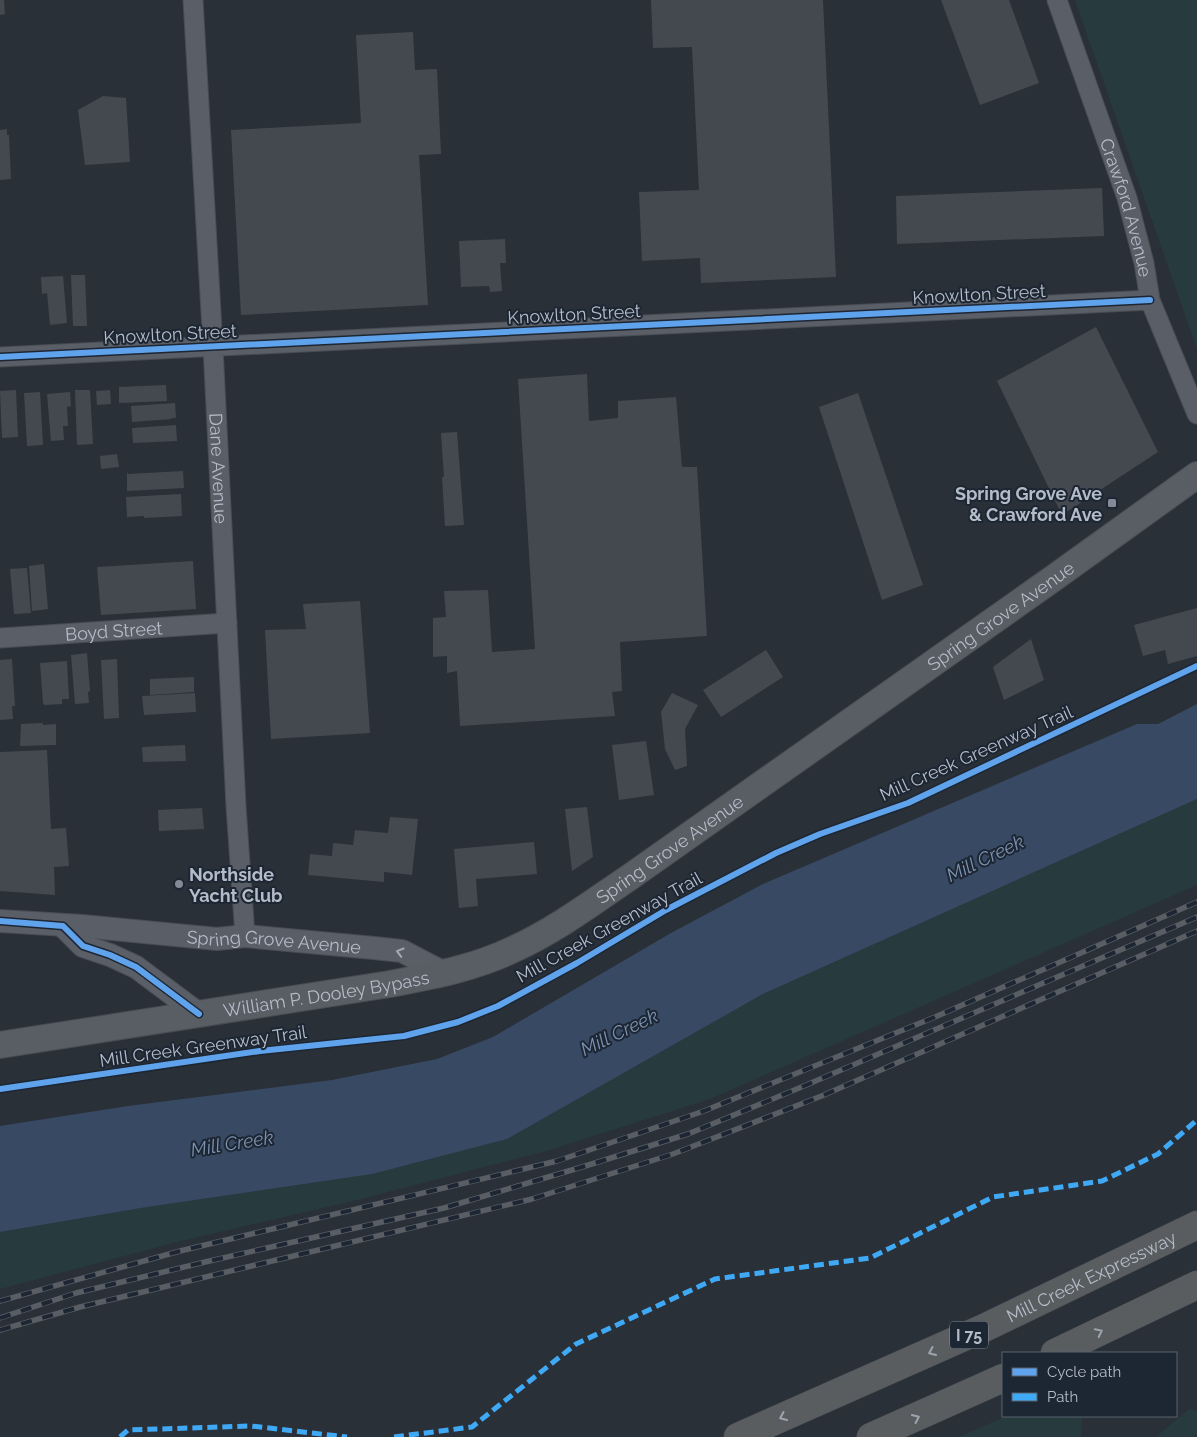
<svg xmlns="http://www.w3.org/2000/svg" width="1197" height="1437" viewBox="0 0 1197 1437" font-family="Raleway,sans-serif">
	<style>
		.green { fill: #273a3e }
		.water { fill: #384963 }
		.building { fill: #444950 }
		.lines { fill: none; stroke-linecap: round; stroke-linejoin: round }
		.minor-casing { stroke: #484c53; stroke-width: 21 }
		.tertiary-casing { stroke: #484c53; stroke-width: 24 }
		.secondary-casing { stroke: #484c53; stroke-width: 28 }
		.motorway-casing { stroke: #474c53; stroke-width: 29 }
		.minor { stroke: #5a5e66; stroke-width: 19 }
		.tertiary { stroke: #5a5e66; stroke-width: 22 }
		.secondary { stroke: #595d64; stroke-width: 26 }
		.motorway { stroke: #5a5d60; stroke-width: 28 }
		.rail-casing { stroke: #595d64; stroke-width: 5.5 }
		.rail { stroke: #1d2633; stroke-width: 4; stroke-dasharray: 11; stroke-linecap: butt }
		.quiet { stroke: #3fa9f5; stroke-width: 5; stroke-dasharray: 10 5; stroke-linecap: butt }
		.cycleway-casing { stroke: #1d2633; stroke-width: 9 }
		.cycleway { stroke: #60a3ed; stroke-width: 6 }
		.oneway { stroke: #a2a9b5 }
		.oneway2 { stroke: #9ea4af }
		.poi-dot { fill: #848b96; stroke: #1d2633; stroke-width: 2 }
		.labels { text-anchor: middle; dominant-baseline: central; stroke-width: 4; stroke-linejoin: round; paint-order: stroke }
		.shield { fill: #1d2633; stroke: #878f9c; stroke-width: 1 }
		.shield-label { font-size: 16px; font-weight: bold; fill: #b4bcc9 }
		.street-label { font-size: 18px; fill: #b4bcc9; stroke: #1d2633 }
		.poi-label { font-size: 18px; font-weight: bold; fill: #b4bcc9; stroke: #1d2633; text-anchor: end }
		.water-label { font-size: 19px; font-style: italic; fill: #7c92b1; stroke: #1d2633 }
	</style>
	<rect width="100%" height="100%" fill="#2a3038"/>
	<!-- green -->
	<path class="green" d="M1075 0H1197V349Z
		M1197 799V885L710 1099 546 1151 357 1200 177 1242 0 1289V1232L147 1207 507 1139 763 994Z
		M1189 1409 1197 1411V1437H1156Z
		M1007 1416H1082L1081 1437H959Z"/>
	<!-- water -->
	<path class="water" d="M1197 704V799L763 994 507 1139 372 1174 147 1207 0 1232V1126L128 1106 332 1080 437 1059 493 1037 671 933 763 884 1137 724H1158Z"/>
	<!-- building -->
	<path class="building" d="M0 0H4L5 14 0 15Z
		M651 0H823L836 277 701 283 700 258 642 261 639 192 699 190 692 47 653 48Z
		M941 0H1009L1039 83 980 105Z
		M413 32 415 70 437 69 441 154 419 155 428 305 241 315 231 130 361 123 356 35Z
		M103 96 126 98 130 162 85 165 78 110Z
		M7 129V135H9L11 179 0 180V130Z
		M1102 188 1104 236 897 244 896 196Z
		M505 239 506 263H500L502 291 490 292 489 286 461 287 459 241Z
		M71 275H85L87 326H73Z
		M63 276 67 323 50 325 47 293 42 294 41 277Z
		M1096 327 1158 452 1062 515 997 381Z
		M587 374 589 421 618 418V401L676 397 682 467H697L707 636 620 642 622 691 612 692 615 716 460 726 457 671 447 673V656L433 657V618L446 617 444 591 488 590 492 652 535 649 518 379Z
		M166 385 167 401 119 403V387Z
		M16 390 18 437 2 438 0 391Z
		M75 390H90L93 444 77 445Z
		M110 390 111 404 97 405 96 391Z
		M40 392 43 445 27 446 24 393Z
		M70 392 71 406 67 407 68 426H63L64 440 51 441 47 394Z
		M858 393 923 585 882 600 819 407Z
		M175 403 176 418H171L172 419 132 422 131 406Z
		M176 425 177 441 133 443 132 428Z
		M457 432 464 525 445 526 442 477H444L441 433Z
		M117 454 119 467 101 469 100 456Z
		M183 471 184 488 127 491V472L128 474Z
		M181 494 182 516 144 518V516L127 517 126 497Z
		M193 561 196 609 101 615 97 567Z
		M44 564 48 609 32 611 29 566Z
		M27 568 31 613 14 614 10 569Z
		M360 601 370 733 271 739 265 630 306 629 303 604Z
		M1197 608V656L1168 664 1165 650 1143 656 1134 625Z
		M1031 639 1044 680 1004 700 993 667Z
		M766 650 783 677 721 717 703 690Z
		M87 653 90 691 88 692 89 703 75 704 71 655Z
		M12 659 15 706H12L13 719 0 720V660Z
		M117 659 119 718 104 719 101 660Z
		M67 661 69 699H62V704L44 705 43 703 40 663Z
		M194 677V692L150 695V679Z
		M195 693 196 712 144 715 142 696Z
		M672 693 698 705 685 729 687 766 675 770 665 749 661 712Z
		M43 723V725L56 724V745L20 746 21 724Z
		M646 741 654 795 619 800 612 745Z
		M185 745 186 761 143 762 142 747Z
		M47 750 51 829 66 828 69 866 54 867 55 895 0 891V752Z
		M587 807 593 857 572 871 565 809Z
		M202 808 204 829 159 831 158 810Z
		M390 817 418 819 412 875 384 872V882L308 875 310 854 332 856 333 843 353 845 355 830 388 833Z
		M534 842 537 874 476 879 478 906 459 908 454 849Z"/>
	<g class="lines">
		<!-- minor casing -->
		<g class="minor-casing">
			<g id="minor">
				<path id="s1" d="M193 0 213 347 236 806 245 936"/>
				<path id="s2" d="M1057 0 1127 198 1144 263 1150 300 1197 414"/>
				<path d="M0 357 1150 300"/>
				<path id="s3" d="M0 638 227 623"/>
			</g>
		</g>
		<!-- tertiary casing -->
		<g class="tertiary-casing">
			<g id="tertiary">
				<path id="s4" d="M0 921 82 926 217 939 245 936 374 948 402 951 444 973"/>
				<path d="M63 926 83 946 110 955 136 967 199 1014"/>
			</g>
		</g>
		<!-- secondary casing -->
		<g class="secondary-casing">
			<g id="secondary">
				<path id="s5" d="M0 1045 390 984C432 976 475 968 514 949 556 930 593 902 630 877L1051 580 1197 475"/>
			</g>
		</g>
		<!-- motorway casing -->
		<g class="motorway-casing">
			<g id="motorway">
				<path d="M1055 1353 1197 1285"/>
				<path id="s6" d="M738 1437 984 1328 1197 1225"/>
				<path d="M871 1437 1003 1378"/>
			</g>
		</g>
		<!-- minor -->
		<use href="#minor" class="minor"/>
		<!-- tertiary -->
		<use href="#tertiary" class="tertiary"/>
		<!-- secondary -->
		<use href="#secondary" class="secondary"/>
		<!-- motorway -->
		<use href="#motorway" class="motorway"/>
		<!-- rail casing -->
		<g class="rail-casing">
			<path id="rail" d="M0 1301 180 1251 557 1161 704 1111 935 1017 1197 902
				M0 1318 76 1293 205 1262 444 1208 582 1167 688 1134 804 1086 1197 917
				M0 1330 80 1307 532 1199 673 1154 824 1095 1197 931"/>
		</g>
		<!-- rail -->
		<use href="#rail" class="rail"/>
		<!-- quiet -->
		<path class="quiet" d="M120 1437 128 1430 251 1426 347 1437
			M394 1437 472 1427 576 1344 715 1279 870 1258 993 1197 1102 1181 1158 1154 1197 1120"/>
		<!-- cycleway casing -->
		<g class="cycleway-casing">
			<path id="cycleway" d="M0 357 1150 300
				M0 921 63 926 83 946 110 955 136 967 199 1014
				M0 1089 260 1051 404 1036 458 1022 498 1006 577 963 666 910 776 853 820 834 908 803 1197 666"/>
		</g>
		<!-- cycleway -->
		<use href="#cycleway" class="cycleway"/>
	</g>
	<!-- one-way arrows -->
	<defs><path id="oneway-chevron" d="M-2-3.5L2.5 0L-2 3.5" fill="none" stroke-width="1.6" stroke-linecap="round" stroke-linejoin="round" transform="scale(1.25)"/></defs>
	<use class="oneway" href="#oneway-chevron" transform="translate(400 952) rotate(-164)"/>
	<g class="oneway2">
		<use href="#oneway-chevron" transform="translate(1099 1332) rotate(-26)"/>
		<use href="#oneway-chevron" transform="translate(932 1352) rotate(156)"/>
		<use href="#oneway-chevron" transform="translate(783 1417) rotate(156)"/>
		<use href="#oneway-chevron" transform="translate(916 1418) rotate(-25)"/>
	</g>
	<!-- markers -->
	<g class="poi-dot">
		<rect x="1107" y="498" width="10" height="10" rx="2.5"/>
		<circle cx="179" cy="884" r="5"/>
	</g>
	<g class="labels">
		<!-- shield labels -->
		<rect class="shield" x="950" y="1321.5" width="38" height="27" rx="4"/>
		<g class="shield-label">
			<text x="969" y="1335">I 75</text>
		</g>
		<!-- street labels -->
		<g class="street-label">
			<text stroke="none"><textPath href="#s2" startOffset="219">Crawford Avenue</textPath></text>
			<text transform="translate(979 294) rotate(-3)">Knowlton Street</text>
			<text transform="translate(574 314) rotate(-3)">Knowlton Street</text>
			<text transform="translate(170 334) rotate(-3)">Knowlton Street</text>
			<text stroke="none"><textPath href="#s1" startOffset="469">Dane Avenue</textPath></text>
			<text stroke="none"><textPath href="#s5" startOffset="1114">Spring Grove Avenue</textPath></text>
			<text stroke="none"><textPath href="#s3" startOffset="114">Boyd Street</textPath></text>
			<text transform="translate(976 753) rotate(-24)">Mill Creek Greenway Trail</text>
			<text stroke="none"><textPath href="#s5" startOffset="709">Spring Grove Avenue</textPath></text>
			<text transform="translate(609 927) rotate(-29)">Mill Creek Greenway Trail</text>
			<text stroke="none"><textPath href="#s4" startOffset="275">Spring Grove Avenue</textPath></text>
			<text stroke="none"><textPath href="#s5" startOffset="330">William P. Dooley Bypass</textPath></text>
			<text transform="translate(203 1046) rotate(-8)">Mill Creek Greenway Trail</text>
			<text stroke="none"><textPath href="#s6" startOffset="388">Mill Creek Expressway</textPath></text>
		</g>
		<!-- poi labels -->
		<g class="poi-label">
			<text x="1102" y="493">Spring Grove Ave<tspan x="1102" dy="21">&amp; Crawford Ave</tspan></text>
			<text x="189" y="874" text-anchor="start">Northside<tspan x="189" dy="21">Yacht Club</tspan></text>
		</g>
		<!-- water labels -->
		<g class="water-label">
			<text transform="translate(985 858) rotate(-26)">Mill Creek</text>
			<text transform="translate(619 1032) rotate(-26)">Mill Creek</text>
			<text transform="translate(232 1143) rotate(-9)">Mill Creek</text>
		</g>
	</g>
	<!-- legend -->
	<rect x="1002" y="1352" width="175" height="65" fill="#1d2633" stroke="#59626f"/>
	<rect x="1012" y="1368" width="25" height="8" fill="#60a3ed" stroke="#59626f"/>
	<text x="1047" y="1377" font-size="15" fill="#b4bcc9">Cycle path</text>
	<rect x="1012" y="1393" width="25" height="8" fill="#3fa9f5" stroke="#59626f"/>
	<text x="1047" y="1402" font-size="15" fill="#b4bcc9">Path</text>
</svg>
